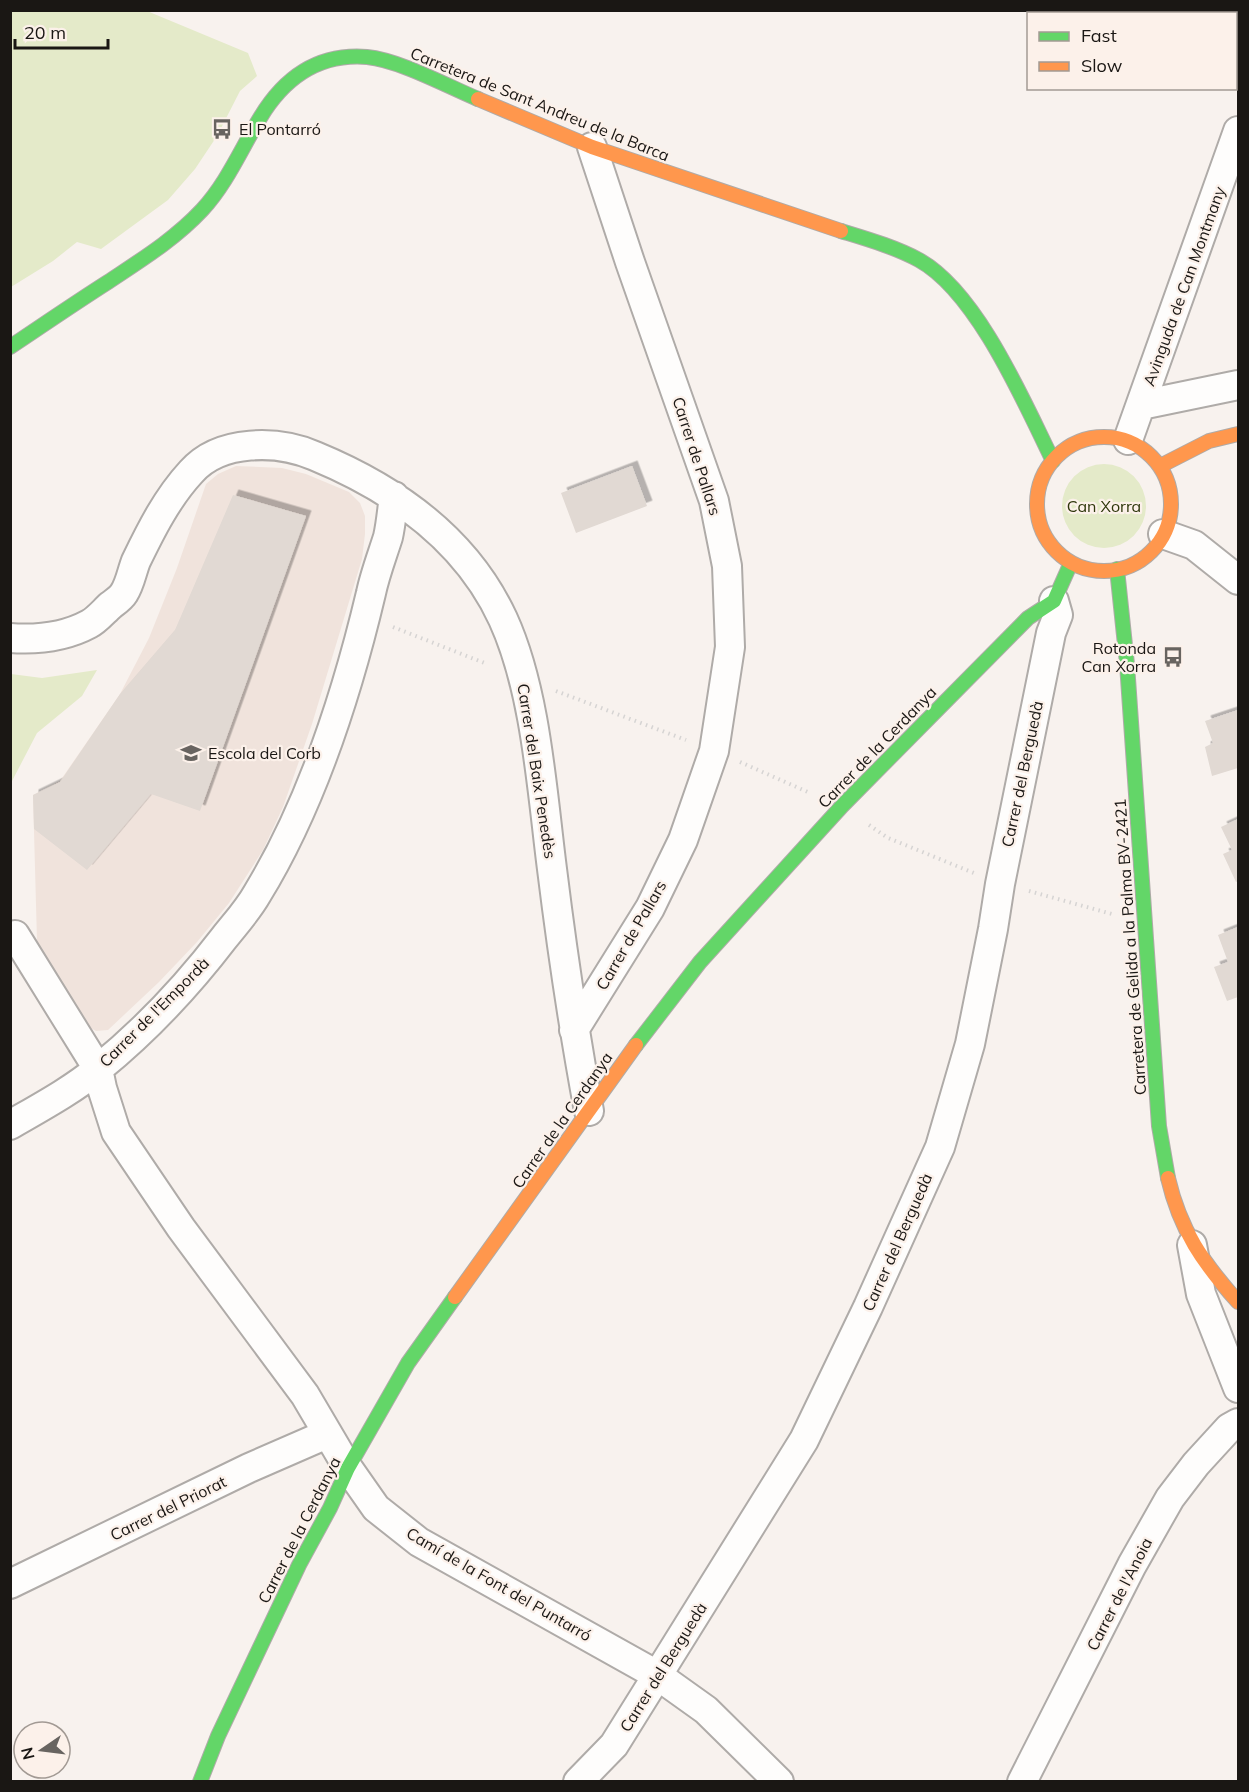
<svg xmlns="http://www.w3.org/2000/svg" width="1249" height="1792" viewBox="0 0 1249 1792" font-family="Mulish,sans-serif">
	<style>
		.built { fill: #f0e3dc }
		.green { fill: #e4eac9 }
		.building { fill: #e1d9d3; filter: url(#shadow) }
		.lines { fill: none; stroke-linecap: round; stroke-linejoin: round }
		.street-casing { stroke: #afaba8; stroke-width: 32 }
		.fast-casing { stroke: #afaba8; stroke-width: 16 }
		.slow-casing { stroke: #afaba8; stroke-width: 16 }
		.path { stroke: #d6d4d3; stroke-width: 4; stroke-dasharray: 1.5 4.5; stroke-linecap: butt }
		.street { stroke: #fefdfc; stroke-width: 28 }
		.fast { stroke: #63d668; stroke-width: 14 }
		.slow { stroke: #ff974d; stroke-width: 14 }
		.labels { text-anchor: middle; dominant-baseline: central; stroke-width: 4.5; stroke-linejoin: round; paint-order: stroke }
		.street-label { font-size: 16px; fill: #1a1714; stroke: #fcf1ea }
		.poi-label { font-size: 16px; fill: #1a1714; stroke: #fcf1ea; text-anchor: start }
		.park-label { font-size: 16px; fill: #2e370b; stroke: #fcf1ea }
	</style>
	<defs>
		<filter id="shadow"><feDropShadow dx="5.5" dy="-5.5" stdDeviation="0" flood-color="#0004"/></filter>
	</defs>
	<rect width="100%" height="100%" fill="#f8f2ee"/>
	<!-- built -->
	<path class="built" d="M236 466 282 468 306 474 349 492 360 503 365 516V534L362 559 312 724 283 807 263 850 229 903 197 942 159 982 108 1030 96 1031 89 1027 37 941 33 795 60 781 120 694 149 638 177 568 206 484 218 474Z"/>
	<!-- green -->
	<path class="green" d="M11 10 147 11 248 53 257 76 240 91 217 136 195 169 168 200 101 249 77 242 53 261 11 287Z
		M1062 506a42 42 0 1 1 84 0a42 42 0 1 1-84 0Z
		M97 670 82 696 37 733 11 783V674L42 678Z"/>
	<!-- building -->
	<path class="building" d="M632 466 647 506 576 533 561 493Z
		M233 495 306 516 200 811 151 794 87 870 34 829 33 795 60 782 120 694 175 630Z
		M1238 710V768L1212 776 1205 747 1213 743 1205 721Z
		M1238 819V881L1236 882 1223 854 1232 850 1221 827Z
		M1238 927V997L1227 1001 1214 967 1228 962 1218 935Z"/>
	<g class="lines">
		<!-- street casing -->
		<g class="street-casing">
			<path id="street" d="M1141 405 1238 385
				M1128 440 1238 131
				M1163 534 1194 545 1238 580
				M10 638C38 640 65 637 89 624 97 620 104 611 111 605 115 602 121 598 124 593 130 584 132 571 136 561 151 530 167 498 191 472 220 439 278 440 315 456 395 489 466 539 503 619 536 691 542 791 552 869 562 950 574 1031 589 1111
				M15 935 98 1069 102 1088 116 1132 181 1228 305 1395 348 1468 376 1508 419 1542 657 1675 706 1710 779 1782
				M574 1030 650 908 683 840 714 751 730 647 727 566 714 501 630 262 592 147
				M10 1125C41 1107 71 1091 98 1069 145 1031 188 985 224 938 235 924 248 910 257 894 311 806 347 694 371 593 375 574 382 556 388 537 391 524 392 510 394 496
				M1192 1245 1201 1294 1238 1388
				M10 1584 249 1468 327 1434
				M578 1782 614 1745 804 1440 868 1307 940 1147 970 1044 993 929 1000 884 1051 633 1058 615 1054 601
				M1022 1782 1132 1565 1170 1498 1196 1464 1229 1428 1238 1423"/>
		</g>
		<!-- fast casing -->
		<g class="fast-casing">
			<path id="fast" d="M841 231C867 239 895 247 919 260 977 292 1024 402 1053 461
				M10 347C43 325 75 303 108 282 141 260 175 239 202 210 227 183 241 149 260 118 284 78 318 53 367 57 399 60 447 86 478 99
				M1117 569 1127 664 1159 1126 1168 1178
				M636 1045 700 962 842 806 1028 618 1054 601 1070 565
				M200 1782 218 1736 299 1565 330 1508 348 1468 408 1363 455 1297"/>
		</g>
		<!-- slow casing -->
		<g class="slow-casing">
			<path id="slow" d="M478 99 592 147 841 231
				M1037 504a67 67 0 1 1 134 0a67 67 0 1 1-134 0Z
				M1162 465 1209 441 1238 434
				M1168 1178C1180 1230 1203 1263 1238 1302
				M455 1297 636 1045"/>
		</g>
		<!-- path -->
		<path class="path" d="M393 627 487 664
			M556 691 686 740
			M740 762 810 793
			M869 825 888 838 974 873
			M1029 891 1112 914"/>
		<!-- street -->
		<use href="#street" class="street"/>
		<!-- fast -->
		<use href="#fast" class="fast"/>
		<!-- slow -->
		<use href="#slow" class="slow"/>
	</g>
	<!-- icons -->
	<defs>
		<g id="bus-bare" transform="scale(1.62)"><path d="M-5-6H5V4H4V6H2V4H-2V6H-4V4H-5ZM-3.5-4V0h7V-4ZM-3.5 1.2v1.5H-2V1.2ZM2 1.2v1.5H3.5V1.2Z" fill="#686460" stroke="#fcf1ea" stroke-width="2.5" paint-order="stroke"/></g>
		<g id="school-bare" transform="scale(1.62)"><path d="M0-5L7-2L0 1L-7-2ZM-4 1L0 2.5L4 1V4Q0 6-4 4Z" fill="#686460" stroke="#fcf1ea" stroke-width="2.5" paint-order="stroke"/></g>
	</defs>
	<g fill-rule="evenodd">
		<use href="#bus-bare" x="222" y="129"/>
		<use href="#bus-bare" x="1173" y="657"/>
		<use href="#school-bare" x="191" y="753"/>
	</g>
	<g class="labels">
		<!-- street labels -->
		<g class="street-label">
			<text transform="translate(540 104) rotate(22)">Carretera de Sant Andreu de la Barca</text>
			<text transform="translate(1184 286) rotate(-70)">Avinguda de Can Montmany</text>
			<text transform="translate(697 456) rotate(72)">Carrer de Pallars</text>
			<text transform="translate(877 747) rotate(-46)">Carrer de la Cerdanya</text>
			<text transform="translate(537 771) rotate(81)">Carrer del Baix Penedès</text>
			<text transform="translate(1022 774) rotate(-78)">Carrer del Berguedà</text>
			<text transform="translate(631 935) rotate(-60)">Carrer de Pallars</text>
			<text transform="translate(1130 947) rotate(-94)">Carretera de Gelida a la Palma BV-2421</text>
			<text transform="translate(154 1012) rotate(-45)">Carrer de l'Empordà</text>
			<text transform="translate(562 1120) rotate(-55)">Carrer de la Cerdanya</text>
			<text transform="translate(897 1242) rotate(-66)">Carrer del Berguedà</text>
			<text transform="translate(168 1508) rotate(-26)">Carrer del Priorat</text>
			<text transform="translate(299 1530) rotate(-63)">Carrer de la Cerdanya</text>
			<text transform="translate(499 1584) rotate(30)">Camí de la Font del Puntarró</text>
			<text transform="translate(1119 1594) rotate(-63)">Carrer de l'Anoia</text>
			<text transform="translate(663 1667) rotate(-58)">Carrer del Berguedà</text>
		</g>
		<!-- poi labels -->
		<g class="poi-label">
			<text x="239" y="129">El Pontarró</text>
			<text x="1156" y="648" text-anchor="end">Rotonda<tspan x="1156" dy="18">Can Xorra</tspan></text>
			<text x="208" y="753">Escola del Corb</text>
		</g>
		<!-- park labels -->
		<g class="park-label">
			<text x="1104" y="506">Can Xorra</text>
		</g>
	</g>
	<!-- border -->
	<rect width="1249" height="1792" fill="none" stroke="#1a1714" stroke-width="24"/>
	<!-- legend -->
	<rect x="1027" y="12" width="210" height="78" fill="#fcf1ea" stroke="#a29a94" stroke-width="1.5"/>
	<rect x="1039" y="32" width="30" height="9" fill="#63d668" stroke="#a29a94" stroke-width="1.5"/>
	<text x="1081" y="42" font-size="18" fill="#1a1714">Fast</text>
	<rect x="1039" y="62" width="30" height="9" fill="#ff974d" stroke="#a29a94" stroke-width="1.5"/>
	<text x="1081" y="72" font-size="18" fill="#1a1714">Slow</text>
	<!-- north arrow -->
	<g transform="translate(42 1750) rotate(256)"><circle r="28" fill="#fcf1ea" stroke="#a29a94" stroke-width="1.5"/>
	<path d="M0-4.5L10 22L0 15L-10 22Z" fill="#686460"/>
	<text y="-9" font-size="16" font-weight="bold" text-anchor="middle" fill="#1a1714">N</text>
	</g>
	<!-- scale -->
	<path d="M15 39v9h93v-9" fill="none" stroke="#1a1714" stroke-width="3"/>
	<text x="24" y="39" font-size="18" fill="#1a1714" stroke="#fcf1ea" stroke-width="4.5" paint-order="stroke">20 m</text>
</svg>
